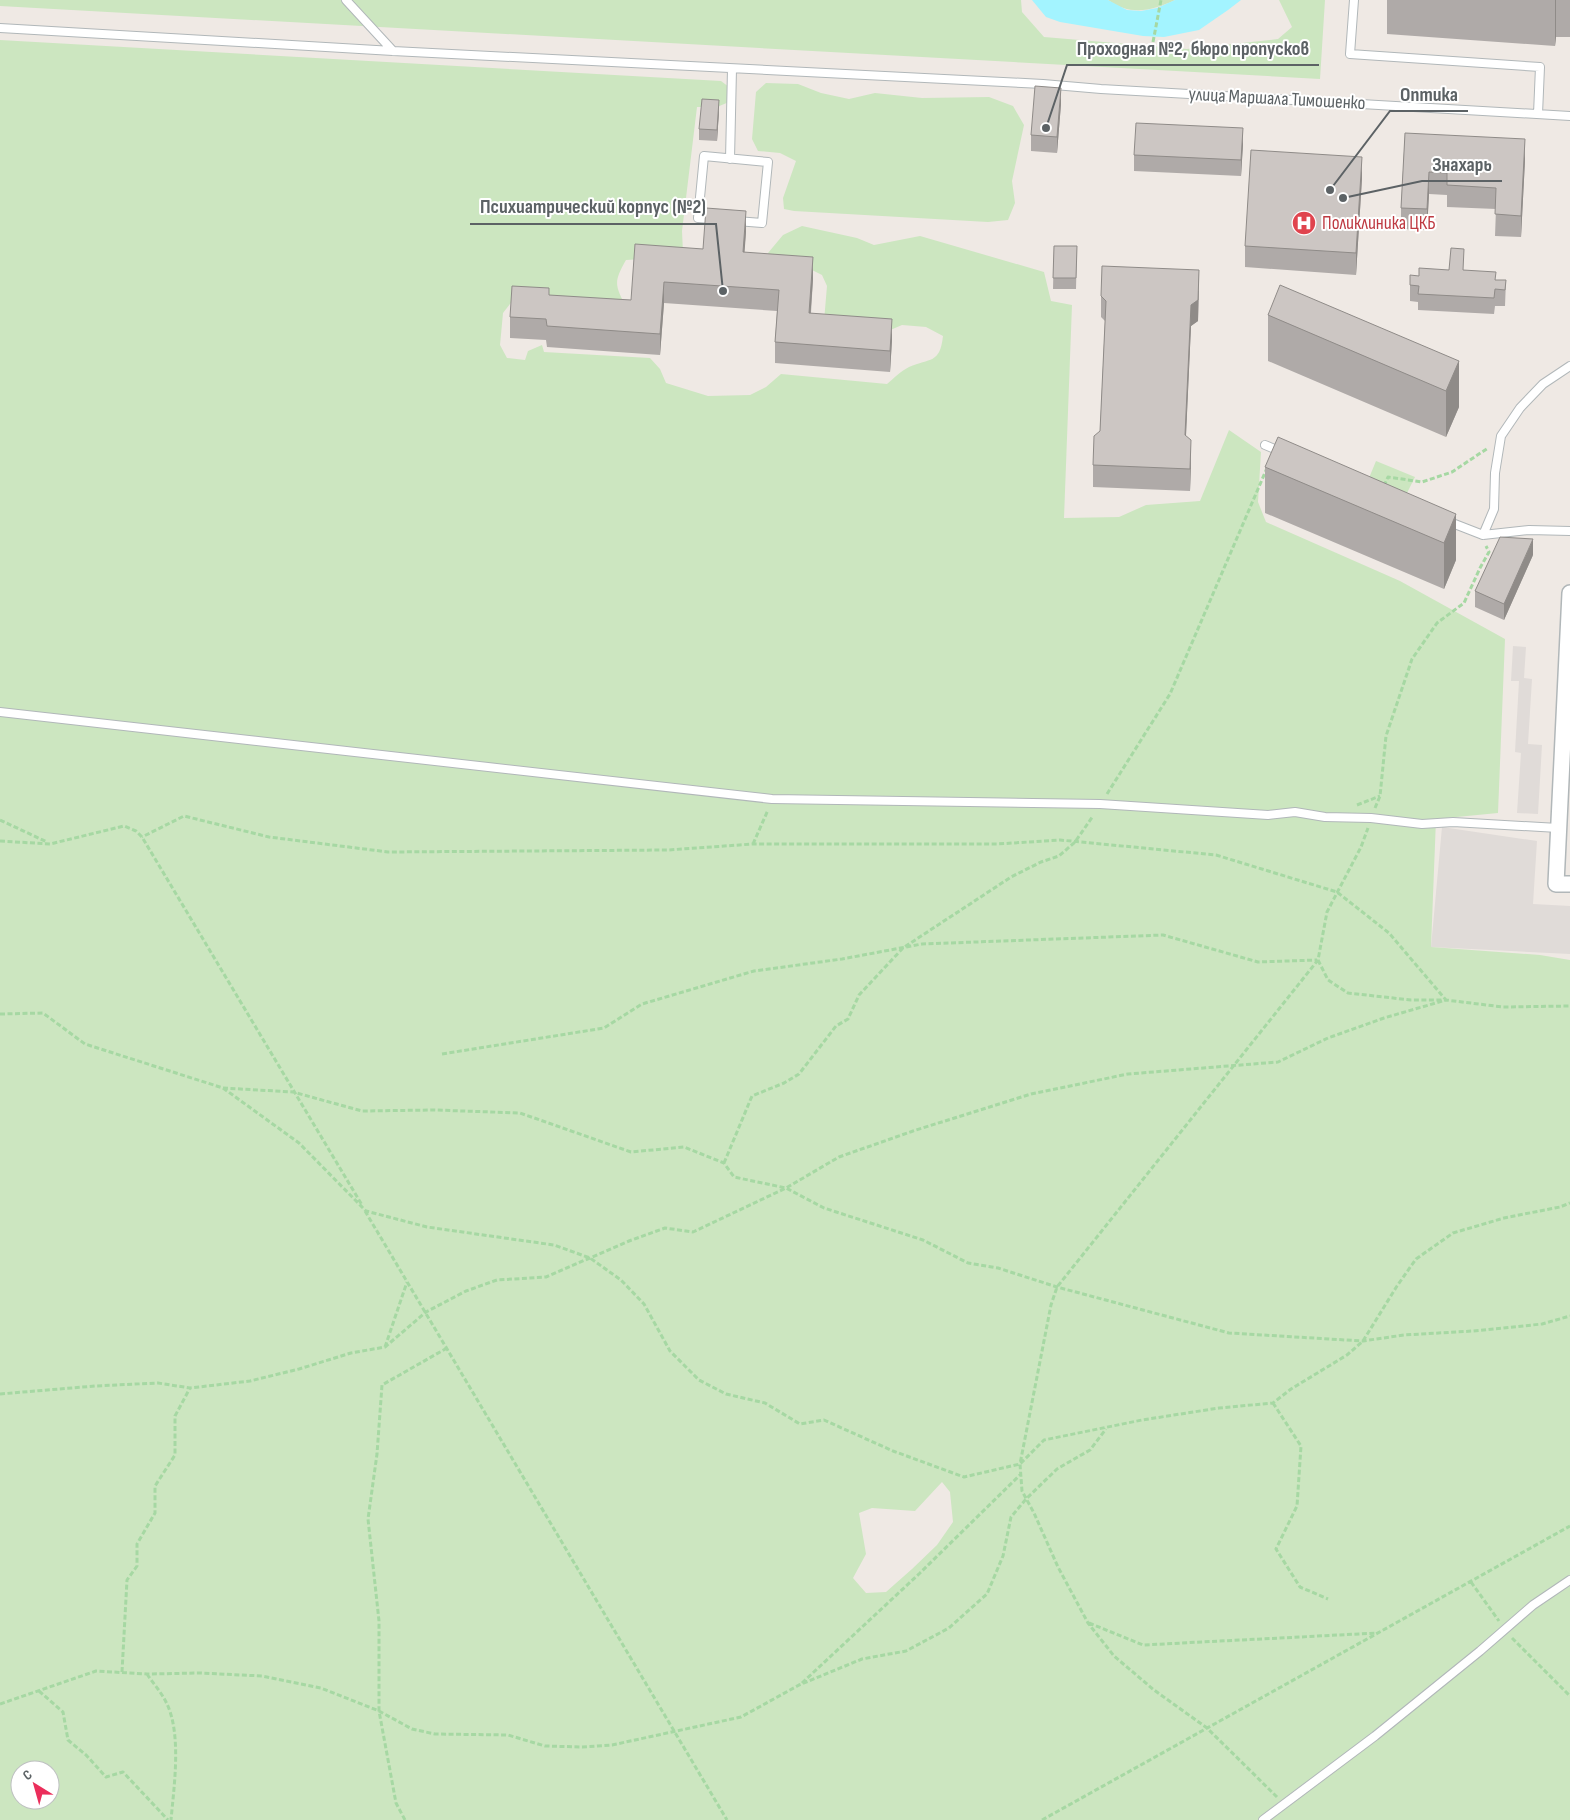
<svg xmlns="http://www.w3.org/2000/svg" width="1570" height="1820" viewBox="0 0 1570 1820" font-family="'Sofia Sans Condensed',sans-serif">
	<style>
		.industrial { fill: #e0dbd8 }
		.green { fill: #cce6c0; fill-rule: evenodd }
		.water { fill: #a3f4ff }
		.lines { fill: none; stroke-linecap: round; stroke-linejoin: round }
		.lane-casing { stroke: #b1b7b9; stroke-width: 10 }
		.street-casing { stroke: #b1b7b9; stroke-width: 18 }
		.path { stroke: #a6d8a3; stroke-width: 3; stroke-dasharray: 5 2.5; stroke-linecap: butt }
		.lane { stroke: #fff; stroke-width: 8 }
		.street { stroke: #fff; stroke-width: 15 }
		.wall { fill: #afaaa8 }
		.shaded-wall { fill: #8f8b88 }
		.building { fill: #ccc6c3; stroke: #8f8b88 }
		.labels { text-anchor: middle; dominant-baseline: central; stroke-width: 4; stroke-linejoin: round; paint-order: stroke }
		.street-label { font-size: 19px; fill: #5c6265; stroke: #fff }
		.health-label { font-size: 19px; fill: #be3a42; stroke: #fff; text-anchor: start }
		.leader { fill: none; stroke: #5c6265; stroke-width: 2 }
		.callout-dot { fill: #5c6265; stroke: #fff; stroke-width: 2 }
		.callout-label { font-size: 20px; text-anchor: middle; font-weight: bold; fill: #5c6265; stroke: #fff; stroke-width: 4; stroke-linejoin: round; paint-order: stroke }
	</style>
	<rect width="100%" height="100%" fill="#efe9e4"/>
	<!-- industrial -->
	<path class="industrial" d="M1513 646 1526 647 1524 678 1532 679 1528 744 1542 745 1538 814 1517 813 1521 753 1515 752 1519 681H1511Z
		M1442 827 1537 841 1533 904 1570 906V954L1431 947Z"/>
	<!-- green -->
	<path class="green" d="M0 0H1021L1022 12 1044 37 1187 49 1278 39 1292 27 1279 0H1325L1320 79 0 6Z
		M1108 0H1175C1152 11 1130 16 1108 0Z
		M0 40 721 81 729 87V102L717 107H697L682 231 683 253 643 259 626 260C613 283 615 285 627 309L513 300 503 313 500 345 507 358 525 360 528 351 542 345 544 352 650 358 660 369 666 383 708 396 750 395 766 387 781 374 887 384C894 378 901 371 909 367 930 358 940 364 943 336L926 327 902 325 888 331 824 321 827 286 822 275 812 270 775 265 768 253 783 235 802 226 857 238 874 245 920 236 1044 272 1051 301 1072 305 1064 518 1119 517 1146 505 1200 501 1229 430 1261 452 1258 502 1266 522 1400 581 1505 639 1498 813 1436 819 1431 947 1540 955 1570 960V1820H0ZM942 1482 950 1492 953 1522 937 1545 912 1569 886 1592 866 1593 853 1578 866 1554 859 1513 872 1508 915 1511ZM20 1770H50V1800H20Z
		M766 83 798 84 821 93 849 99 875 93 922 98 989 97 1013 106 1024 125 1012 181 1015 203 1008 220 988 222 794 211 784 209 783 198 796 161 780 153 758 151 752 139 756 92Z
		M1376 461 1415 477 1407 493 1369 478Z"/>
	<!-- water -->
	<path class="water" d="M1032 0H1108L1127 10 1141 11 1157 8 1175 0H1241L1228 10 1199 30 1164 37 1143 36 1060 22 1046 17Z"/>
	<g class="lines">
		<!-- lane casing -->
		<g class="lane-casing">
			<path id="lane" d="M346 0 393 51
				M1354 0 1350 54 1540 67 1538 114
				M0 28 393 51 1043 84 1101 89 1570 116
				M704 156 768 162 762 223 698 218Z
				M730 159 732 69
				M1265 445 1282 452
				M1447 521 1483 535 1494 509 1495 473 1501 436 1520 408 1543 384 1570 366
				M1483 535 1529 530 1570 531
				M0 712 772 799 1100 804 1268 815 1295 812 1325 817 1371 818 1422 824 1453 822 1558 828
				M1263 1820 1375 1736 1480 1651 1533 1605 1570 1580"/>
		</g>
		<!-- street casing -->
		<g class="street-casing">
			<path id="street" d="M1570 593 1556 884H1570"/>
		</g>
		<!-- path -->
		<path class="path" d="M1153 42 1161 0
			M1384 486 1388 477 1422 482 1452 472 1488 448
			M1107 794 1170 694 1267 468
			M1357 805 1380 796
			M1375 808 1380 796 1386 736 1412 659 1437 623 1464 603 1480 568 1489 552 1486 546
			M0 820 47 842
			M0 841 50 844 124 826 136 831 142 837 362 1205
			M753 844 768 810
			M1318 960 1328 980 1348 993 1411 1000H1446L1503 1007 1570 1006
			M0 1014 43 1013 85 1044 223 1088 293 1092 362 1111 435 1110 520 1113 631 1152 684 1147 724 1163 734 1177 786 1188 824 1208 923 1240 968 1263 998 1268 1057 1287 1229 1333 1363 1341 1404 1335 1473 1331 1542 1324 1570 1316
			M442 1054 604 1028 642 1004 754 971 842 959 922 944 1163 935 1258 962 1317 960
			M223 1088 299 1143 366 1211 427 1227 554 1245 590 1258 621 1280 644 1304 670 1351 699 1380 726 1394 765 1403 800 1424 824 1420 893 1451 964 1477 1020 1464 1044 1440 1142 1420 1219 1408 1273 1403 1291 1389 1347 1355 1363 1341 1397 1286 1416 1259 1453 1233 1504 1218 1560 1207 1570 1203
			M724 1163 752 1096 784 1083 799 1074 836 1026 848 1019 859 995 903 948 1011 877 1041 862 1059 856 1075 842 1093 816
			M365 1211 727 1820
			M385 1347 407 1282
			M0 1394 95 1386 158 1383 190 1388 250 1381 299 1369 351 1353 385 1347 426 1312 466 1291 497 1280 546 1277 629 1241 665 1228 693 1232 786 1188 839 1157 913 1131 1031 1094 1128 1074 1278 1062 1328 1038 1384 1018 1446 1000 1389 933 1337 892 1216 855 1060 840 997 844H753L668 850 388 852 269 837 184 816 142 837
			M1273 1403 1301 1446 1297 1506 1276 1549 1300 1587 1328 1599
			M1471 1582 1499 1621
			M1089 1623 1143 1645 1378 1633
			M1512 1638 1570 1696
			M122 1672 127 1580 137 1566V1544L155 1513V1486L175 1455V1416L190 1388
			M147 1674C153 1683 161 1692 166 1702 182 1733 174 1786 171 1820
			M802 1683 920 1573 1021 1474
			M39 1691 63 1712 68 1740 86 1755 106 1777 123 1772 168 1820
			M0 1704 96 1671 147 1674 201 1673 262 1676 321 1688 379 1711 412 1729 435 1734 508 1735 545 1746 582 1747 612 1745 741 1717 799 1685 862 1659 906 1651 949 1628 987 1594 1003 1556 1011 1517 1026 1499 1057 1469 1090 1450 1106 1429
			M1277 1797 1207 1728 1154 1690 1114 1656 1088 1623 1058 1567 1034 1513 1022 1491 1020 1464 1051 1305 1057 1287 1318 960 1327 912 1361 847 1368 828
			M405 1820 396 1803 379 1711V1621L368 1519 377 1454 382 1385 447 1348
			M1042 1820 1570 1526"/>
		<!-- lane -->
		<use href="#lane" class="lane"/>
		<!-- street -->
		<use href="#street" class="street"/>
	</g>
	<!-- wall -->
	<path class="wall" d="M1387 0H1570V37H1556L1555 46 1387 34Z
		M1061 104 1057 153 1031 151V135Z
		M719 111 717 141 699 140V129Z
		M1405 133 1525 160 1521 237 1495 236 1496 209 1447 207V195L1429 194 1427 230 1401 229V208Z
		M1243 144 1241 176 1134 171V155Z
		M1362 178 1356 275 1245 267V246Z
		M746 232 744 252 813 279 811 313 892 340 890 372 775 363V342L777 311 664 303 660 355 547 347 546 340 510 338V317L631 300 703 249Z
		M1054 246H1077L1076 289H1053Z
		M1464 270 1496 280H1506L1505 306H1495L1494 314 1418 310V302L1410 301V285L1419 276Z
		M1199 291 1198 321 1191 326 1186 436 1191 462 1190 491 1093 487V465L1100 431 1105 321 1101 317V296Z
		M1268 315 1459 361V407L1446 437 1268 361Z
		M1265 467 1456 514V560L1444 589 1265 513Z
		M1533 555 1504 620 1475 607V591Z"/>
	<!-- shaded-wall -->
	<path class="shaded-wall" d="M1555 0H1556V37L1555 46Z
		M1061 88V104L1057 153V137Z
		M719 100V111L717 141V130Z
		M1243 128V144L1241 176V160Z
		M1525 139V160L1521 237V216Z
		M1362 157V178L1356 275V253Z
		M1429 172V194L1427 230V209Z
		M746 211V232L743 274V252Z
		M813 257V279L809 334V313Z
		M1199 270 1198 321 1191 326 1185 456V435L1191 305Z
		M664 282V303L660 355V334Z
		M892 319V340L890 372V351Z
		M1459 361V407L1446 437V391Z
		M1191 440V462L1190 491V469Z
		M1456 514V560L1444 589V543Z
		M1533 539V555L1504 620V604Z"/>
	<!-- building -->
	<path class="building" d="M1035 86 1061 88 1057 137 1031 135Z
		M702 99 719 100 717 130 699 129Z
		M1136 123 1243 128 1241 160 1134 155Z
		M1405 133 1525 139 1521 216 1495 214 1496 188 1447 185V173L1429 172 1427 209 1401 208Z
		M1251 150 1362 157 1356 253 1245 246Z
		M706 208 746 211 743 252 813 257 809 313 892 319 890 351 775 342 779 290 664 282 660 334 547 326 546 319 510 317 512 286 549 288V295L631 300 635 244 703 249Z
		M1054 246H1077L1076 278H1053Z
		M1451 248 1464 249 1463 270 1496 272 1495 280H1506L1505 290 1495 289 1494 298 1418 294 1419 286 1410 285V275L1419 276V268L1449 270Z
		M1102 266 1199 270 1198 300 1191 305 1185 435 1191 440 1190 469 1093 465 1094 436 1100 431 1106 301 1101 296Z
		M1280 285 1459 361 1446 391 1268 315Z
		M1278 437 1456 514 1444 543 1265 467Z
		M1500 537 1533 539 1504 604 1475 591Z"/>
	<!-- icons -->
	<defs>
		<g id="hospital-disc" transform="scale(1.25)"><circle r="9.5" fill="#e0444e" stroke="#fff"/><path d="M-5-5h3v3.5h4V-5h3V5h-3V1.5h-4V5h-3Z" fill="#fff"/></g>
	</defs>
	<g fill-rule="evenodd">
		<use href="#hospital-disc" x="1304" y="223"/>
	</g>
	<g class="labels">
		<!-- street labels -->
		<g class="street-label">
			<text transform="translate(1277 99) rotate(3)">улица Маршала Тимошенко</text>
		</g>
		<!-- health labels -->
		<g class="health-label">
			<text x="1322" y="223">Поликлиника ЦКБ</text>
		</g>
	</g>
	<!-- callouts -->
	<path class="leader" d="M1046 128L1067 65H1319M1330 190L1390 111H1468M1343 198L1422 181H1502M723 291L716 224H470"/>
	<g class="callout-dot">
		<circle cx="1046" cy="128" r="5"/>
		<circle cx="1330" cy="190" r="5"/>
		<circle cx="1343" cy="198" r="5"/>
		<circle cx="723" cy="291" r="5"/>
	</g>
	<g class="callout-label">
		<text x="1193" y="55">Проходная №2, бюро пропусков</text>
		<text x="1429" y="101">Оптика</text>
		<text x="1462" y="171">Знахарь</text>
		<text x="593" y="213">Психиатрический корпус (№2)</text>
	</g>
	<!-- north arrow -->
	<g transform="translate(35 1785) rotate(323)"><circle r="24" fill="#ffffff" stroke="#bec0c1"/>
	<path d="M0-4L9 19L0 12L-9 19Z" fill="#eb2e5b"/>
	<text y="-8" font-size="14" font-weight="bold" text-anchor="middle" fill="#5c6265">С</text>
	</g>
</svg>
